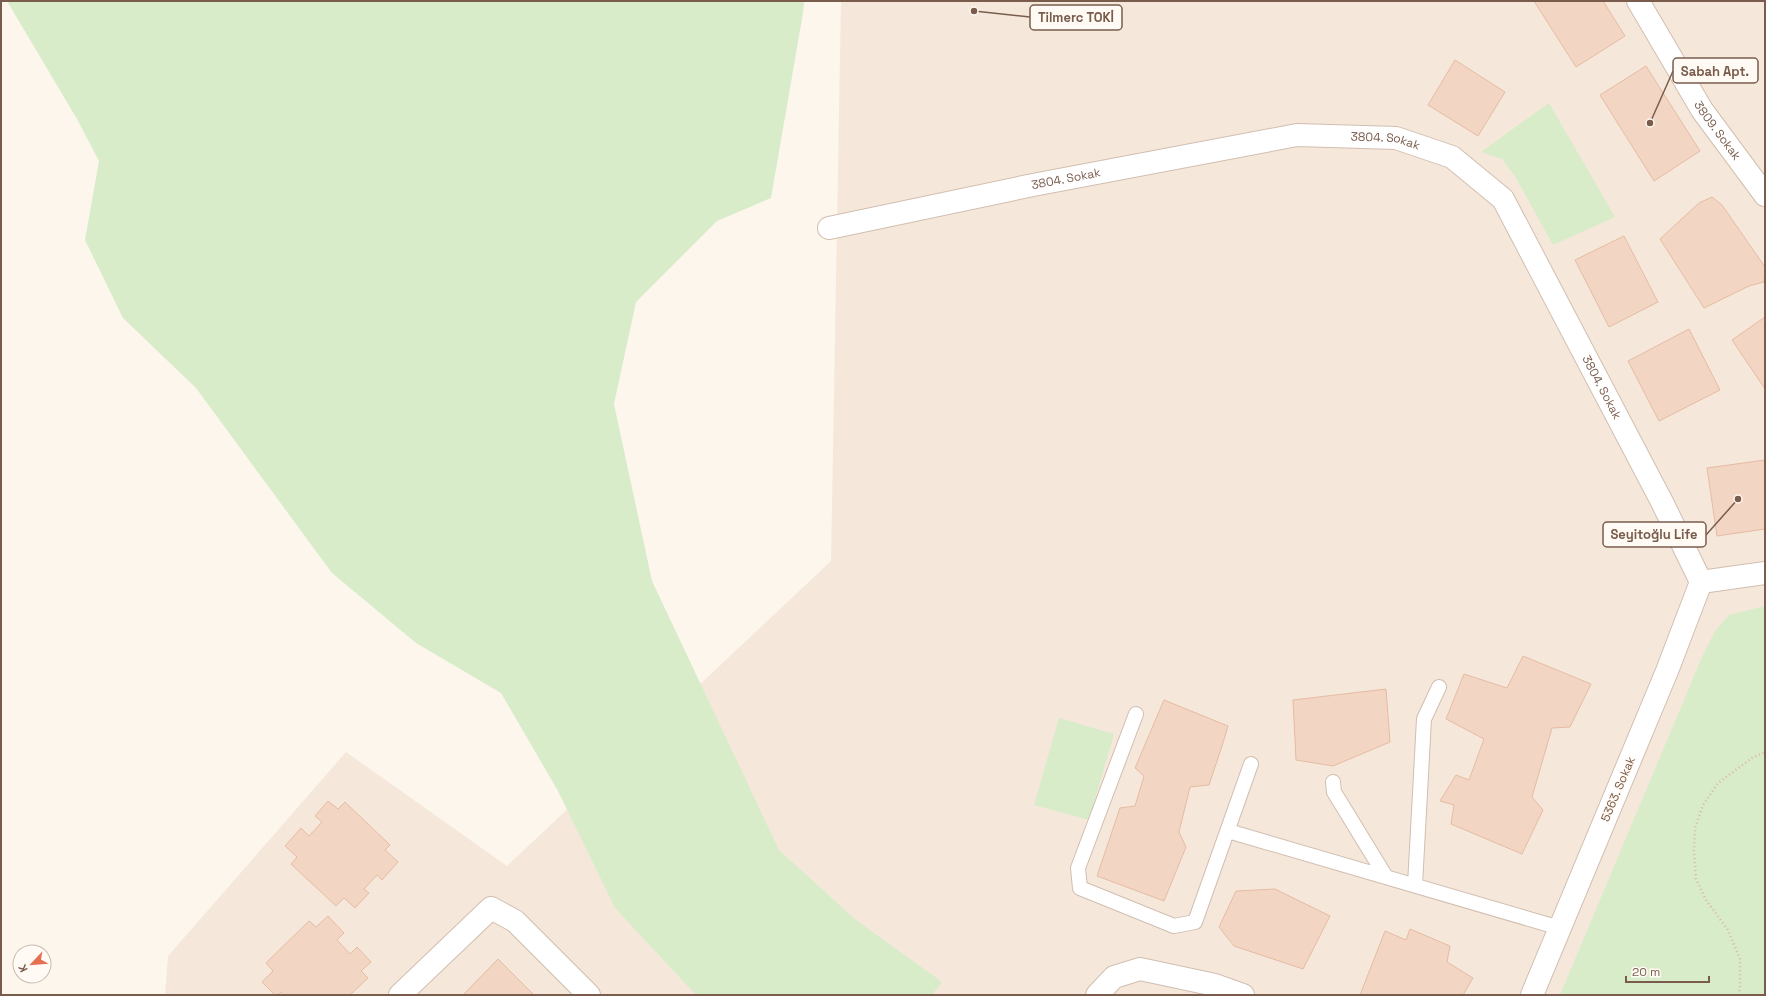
<svg xmlns="http://www.w3.org/2000/svg" width="1766" height="996" viewBox="0 0 1766 996" font-family="'Space Grotesk',sans-serif">
	<style>
		.residential { fill: #f5e8da }
		.green { fill: #d8ecc9 }
		.building { fill: #f3d5c3; stroke: #e6bba3 }
		.lines { fill: none; stroke-linecap: round; stroke-linejoin: round }
		.service-casing { stroke: #d1beb0; stroke-width: 16 }
		.minor-casing { stroke: #d1beb0; stroke-width: 24 }
		.tertiary-casing { stroke: #d1beb0; stroke-width: 24 }
		.path { stroke: #d9b8a5; stroke-width: 2.5; stroke-dasharray: 1 3; stroke-linecap: butt }
		.service { stroke: #fff; stroke-width: 14 }
		.minor { stroke: #fff; stroke-width: 22 }
		.tertiary { stroke: #fff; stroke-width: 22 }
		.labels { text-anchor: middle; dominant-baseline: central; stroke-width: 3; stroke-linejoin: round; paint-order: stroke }
		.street-label { font-size: 12px; fill: #7a5c4d; stroke: #fffaf3 }
		.leader { fill: none; stroke: #7a5c4d; stroke-width: 1.5 }
		.callout-dot { fill: #7a5c4d; stroke: #fffaf3; stroke-width: 1.5 }
		.callout { fill: #fffaf3; stroke: #7a5c4d; stroke-width: 1.5 }
		.callout-label { font-size: 13px; text-anchor: middle; font-weight: bold; fill: #7a5c4d }
	</style>
	<rect width="100%" height="100%" fill="#fdf6ec"/>
	<!-- residential -->
	<path class="residential" d="M841 1H1765V995H165L168 956 346 752 507 866 831 561Z"/>
	<!-- green -->
	<path class="green" d="M7 1H804L803 13 771 198 717 221 636 302 614 404 652 581 779 850 856 920 942 982 932 995H696L615 908 558 791 501 693 416 643 332 573 196 388 123 318 85 240 99 161 77 119Z
		M1549 103 1615 217 1553 245 1516 178 1502 159 1481 152Z
		M1765 606V995H1560L1702 657 1715 631 1729 615Z
		M1059 718 1114 734 1089 820 1034 805Z"/>
	<!-- building -->
	<path class="building" d="M1534 1H1603L1625 36 1576 67Z
		M1455 60 1505 92 1478 136 1428 105Z
		M1646 66 1700 151 1654 181 1600 95Z
		M1712 197 1722 205 1765 267 1764 282 1749 286 1704 308 1660 239 1699 203Z
		M1624 236 1658 302 1609 327 1575 260Z
		M1765 317V389L1732 340Z
		M1689 329 1720 390 1659 421 1628 361Z
		M1765 460V529L1717 536 1707 468Z
		M1523 656 1591 684 1570 727 1552 728 1532 797 1543 810 1522 854 1451 824 1454 805 1440 801 1456 775 1469 780 1484 739 1446 719 1464 674 1507 688Z
		M1386 689 1390 742 1333 766 1296 760 1293 700Z
		M1164 700 1228 726 1223 743 1209 785 1190 787 1179 832 1186 847 1164 901 1097 876 1120 808 1135 806 1144 776 1135 768Z
		M328 801 338 809 345 802 390 845 385 850 398 862 382 880 377 875 364 889 369 893 355 908 344 898 336 906 291 864 297 857 285 846 301 828 309 836 322 822 315 816Z
		M1275 889 1330 916 1303 969 1234 946 1219 927 1236 891Z
		M328 916 344 933 337 940 350 954 357 947 371 962 361 971 368 978 350 995H283L281 992 278 995H275L262 982 273 971 266 963 309 921 316 927Z
		M1410 929 1450 946 1447 962 1473 978 1463 995H1360L1385 931 1406 940Z
		M498 959 534 995H463Z"/>
	<g class="lines">
		<!-- service casing -->
		<g class="service-casing">
			<path id="service" d="M1136 714 1078 868 1080 888 1174 926 1195 922 1251 764
				M1333 782 1334 792 1386 877
				M1228 831 1560 928
				M1415 885 1424 719 1439 687"/>
		</g>
		<!-- minor casing -->
		<g class="minor-casing">
			<g id="minor">
				<path id="s1" d="M1638 1 1702 110 1765 195"/>
				<path id="s2" d="M829 228 1033 185 1297 135 1396 138 1452 157 1503 199 1662 502 1701 582 1667 671 1532 995"/>
				<path d="M400 995 491 908 515 921 589 995"/>
				<path d="M1097 995 1114 977 1140 969 1215 985 1243 995"/>
			</g>
		</g>
		<!-- tertiary casing -->
		<g class="tertiary-casing">
			<path id="tertiary" d="M1701 582 1765 573"/>
		</g>
		<!-- path -->
		<path class="path" d="M1738 995 1740 988V959L1728 930 1706 900 1696 879 1694 851 1695 828 1703 805 1718 783 1752 758 1765 752"/>
		<!-- service -->
		<use href="#service" class="service"/>
		<!-- minor -->
		<use href="#minor" class="minor"/>
		<!-- tertiary -->
		<use href="#tertiary" class="tertiary"/>
	</g>
	<g class="labels">
		<!-- street labels -->
		<g class="street-label">
			<text stroke="none"><textPath href="#s1" startOffset="152">3809. Sokak</textPath></text>
			<text stroke="none"><textPath href="#s2" startOffset="566">3804. Sokak</textPath></text>
			<text stroke="none"><textPath href="#s2" startOffset="242">3804. Sokak</textPath></text>
			<text stroke="none"><textPath href="#s2" startOffset="914">3804. Sokak</textPath></text>
			<text transform="translate(1618 789) rotate(-67)">5363. Sokak</text>
		</g>
	</g>
	<!-- callouts -->
	<path class="leader" d="M974 11L1030 17M1650 123L1673 71M1738 499L1706 535"/>
	<g class="callout-dot">
		<circle cx="974" cy="11" r="4"/>
		<circle cx="1650" cy="123" r="4"/>
		<circle cx="1738" cy="499" r="4"/>
	</g>
	<g class="callout">
		<rect x="1030" y="5" width="92" height="25" rx="4"/>
		<rect x="1673" y="58" width="85" height="25" rx="4"/>
		<rect x="1603" y="522" width="103" height="25" rx="4"/>
	</g>
	<g class="callout-label">
		<text x="1076" y="22">Tilmerc TOKİ</text>
		<text x="1715" y="76">Sabah Apt.</text>
		<text x="1654" y="539">Seyitoğlu Life</text>
	</g>
	<!-- border -->
	<rect width="1766" height="996" fill="none" stroke="#7a5c4d" stroke-width="4"/>
	<!-- north arrow -->
	<g transform="translate(32 964) rotate(244)"><circle r="19" fill="#fffaf3" stroke="#cabbb1"/>
	<path d="M0-3L7 15L0 10L-7 15Z" fill="#e76f51"/>
	<text y="-6" font-size="11" font-weight="bold" text-anchor="middle" fill="#7a5c4d">K</text>
	</g>
	<!-- scale -->
	<path d="M1626 976v6h83v-6" fill="none" stroke="#7a5c4d" stroke-width="2"/>
	<text x="1632" y="976" font-size="12" fill="#7a5c4d" stroke="#fffaf3" stroke-width="3" paint-order="stroke">20 m</text>
</svg>
